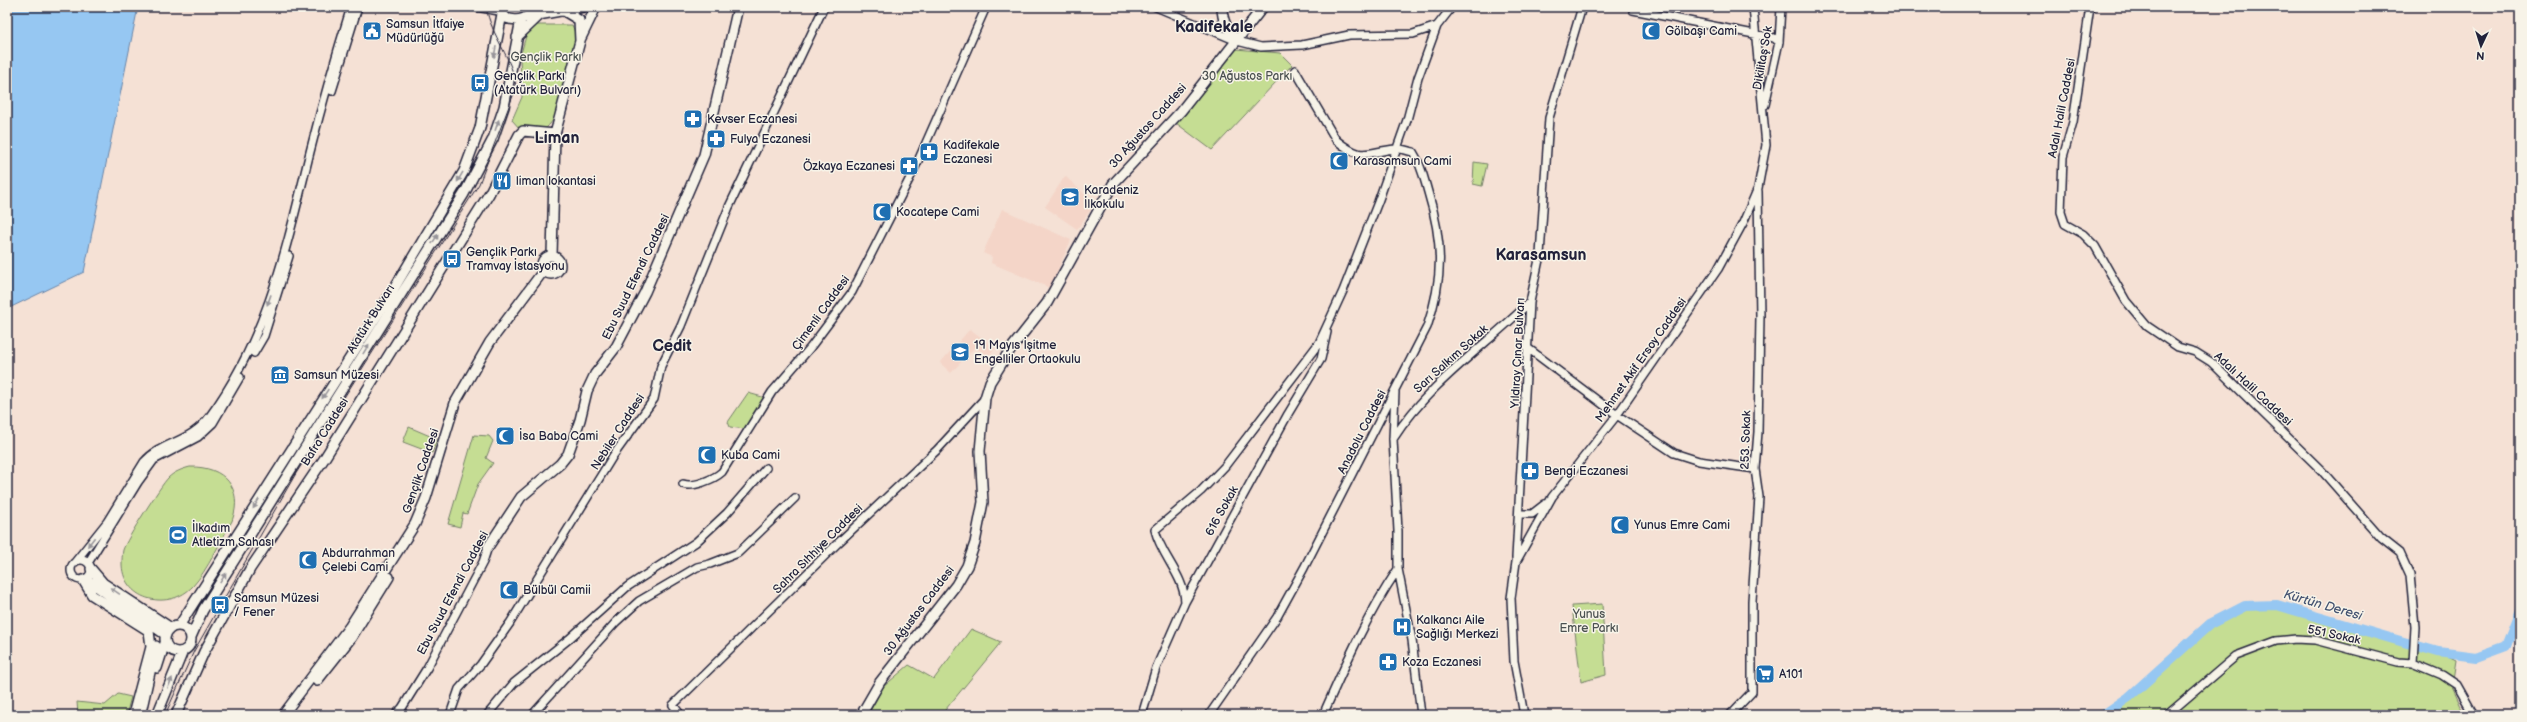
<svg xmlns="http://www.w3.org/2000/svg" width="2527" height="722" viewBox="0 0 2527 722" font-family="'Balsamiq Sans',sans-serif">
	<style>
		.built { fill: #f4d5c8 }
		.green { fill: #c5dd93; stroke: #748067 }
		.water { fill: #96c7f2; stroke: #6885a9 }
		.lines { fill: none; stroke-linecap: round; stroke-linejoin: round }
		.river { stroke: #96c7f2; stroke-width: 10 }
		.minor-casing { stroke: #22223b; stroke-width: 10 }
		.major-casing { stroke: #22223b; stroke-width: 12 }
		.minor { stroke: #f7f3e8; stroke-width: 7 }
		.major { stroke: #f7f3e8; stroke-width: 9 }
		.tram { stroke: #22223b; stroke-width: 1 }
		.oneway { fill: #97959a }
		.labels { text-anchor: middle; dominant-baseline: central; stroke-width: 3; stroke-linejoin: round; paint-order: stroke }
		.poi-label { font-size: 12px; fill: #22223b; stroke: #f7f3e8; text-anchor: start }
		.park-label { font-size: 12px; fill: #4b5151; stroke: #f7f3e8 }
		.street-label { font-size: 12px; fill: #22223b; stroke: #f7f3e8 }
		.water-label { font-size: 13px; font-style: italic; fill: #455472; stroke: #f7f3e8 }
		.district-label { font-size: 16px; font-weight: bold; fill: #22223b; stroke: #f7f3e8 }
	</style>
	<rect width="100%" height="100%" fill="#f5e1d5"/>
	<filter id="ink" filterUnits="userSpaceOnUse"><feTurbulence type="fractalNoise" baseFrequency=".025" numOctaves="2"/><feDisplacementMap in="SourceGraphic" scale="8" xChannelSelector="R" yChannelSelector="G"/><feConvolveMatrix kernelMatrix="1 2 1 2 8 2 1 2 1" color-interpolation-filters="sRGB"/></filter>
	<g filter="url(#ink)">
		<!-- built -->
		<path class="built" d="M1065 176 1095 204 1077 229 1045 207Z
			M1002 209 1071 240 1050 288 991 263 992 257 983 253Z
			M970 329 995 348 988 356 975 347 951 373 940 363Z"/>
		<!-- green -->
		<path class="green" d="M535 25H572L578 39C565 67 569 109 544 130L520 129 512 120 522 97 520 57 526 36Z
			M1236 49 1280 53 1292 65 1212 150 1176 123Z
			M1474 162 1487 164 1482 186 1473 184Z
			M748 393 766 398 745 429 730 427 728 422Z
			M409 427 437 439 432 453 403 442Z
			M474 435 489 436 493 441 486 458 493 463 478 484 467 514 463 513 460 527 448 524Z
			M190 467C224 466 244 488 232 521 221 540 207 571 193 586 170 611 124 602 122 565 122 561 122 554 123 550 126 540 161 485 168 478 174 472 182 469 190 467Z
			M1602 604 1606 675 1581 682 1572 606Z
			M2277 605 2438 652 2456 661 2452 687 2465 715H2105L2129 697 2210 624 2245 606Z
			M971 629 1001 642 941 715H868L883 687 909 665 934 679Z
			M118 694 131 697 126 715H78L77 702 105 705Z"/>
		<!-- water -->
		<path class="water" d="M7 7H138L84 272 7 309Z"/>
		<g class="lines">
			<!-- river -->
			<path class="river" d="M2103 715 2129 697 2210 624 2245 606 2277 605 2438 652 2476 657 2506 646 2520 610"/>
			<!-- minor casing -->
			<g class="minor-casing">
				<path id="minor" d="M476 7 499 11
					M1156 7 1237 41 1261 47 1302 45 1349 35 1413 34 1437 26
					M2090 7 2073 122 2063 157 2061 212 2065 224 2083 234 2095 246 2126 301 2147 326 2178 347 2195 352 2211 362 2322 471 2381 538 2400 553 2410 575 2415 627 2413 663
					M1633 10 1774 38 1779 42
					M332 91 358 7
					M1765 105 1779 42 1781 7
					M1529 349 1617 415 1674 453 1699 461 1755 469
					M254 353 264 336 289 256
					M1395 392 1393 439 1398 531V569L1412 640 1421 715
					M1393 439C1430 382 1483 348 1530 302
					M683 484C693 488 714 479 722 472L772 392 810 348 852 292 914 170 986 7
					M1519 514H1532L1545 504
					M1516 558 1530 302 1540 255 1549 118 1582 7
					M71 570a10 10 0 1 1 20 0a10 10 0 1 1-20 0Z
					M75 562 107 522 144 462C162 441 191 443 210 416 268 337 287 245 310 152 322 104 336 55 351 7
					M88 563 138 482 154 460 198 437 213 423 240 377
					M1185 602C1184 575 1161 556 1155 530L1201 491 1225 466 1319 343 1343 291 1378 202 1407 120 1418 78 1437 26 1452 7
					M395 715 402 708 427 668 483 562 488 547
					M450 715 459 689 481 664 510 623 613 456 654 399 661 366 681 326 729 207 824 7
					M487 715 514 683 569 639 627 587 696 542 727 513 766 468
					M532 715 616 622 639 601 697 567 710 564 738 553 795 498
					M681 715 673 705 839 542 937 450 985 398
					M1142 715 1156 668 1185 602 1288 414 1321 359 1327 332
					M1209 715 1277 617 1304 568 1427 327C1444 278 1443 241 1428 192 1424 178 1421 164 1413 152 1408 151 1400 148 1395 149 1366 152 1363 162 1336 140L1295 70
					M1323 715C1345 665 1367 615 1398 569
					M1524 715 1514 661 1511 598 1516 562 1552 497 1617 415 1718 269 1743 223 1758 188 1766 145 1753 7
					M1730 715 1752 692V601L1759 497 1755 469 1758 432 1760 316 1758 191
					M2167 715 2236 656 2276 641 2296 639 2315 640 2398 662 2413 663 2442 675 2457 685 2474 715"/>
			</g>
			<!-- major casing -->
			<g class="major-casing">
				<path id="major" d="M498 7 506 18C518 22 530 19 534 7
					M1222 7C1222 21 1228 30 1237 41
					M527 17 583 7
					M517 37 540 15
					M580 40 596 7
					M552 256 555 134 580 41 579 20 564 11
					M542 265a9 9 0 1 1 18 0a9 9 0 1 1-18 0Z
					M488 547 521 497 560 464 568 454 580 420 587 391 595 374 616 347 645 292 704 155 738 7
					M91 569 103 583 171 628
					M86 579 166 635
					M83 580 92 595 149 631 151 647 133 715
					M165 639a13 13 0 1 1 26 0a13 13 0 1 1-26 0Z
					M179 626 392 292 464 171 480 128 502 14
					M191 637 203 610 464 194 493 139 504 107 521 19
					M157 668 165 643
					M317 681 351 638 389 577
					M141 712 156 646
					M157 715 183 651
					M176 715 204 652 250 569 324 459 489 194 519 135 523 131 555 134
					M283 715 350 626 415 524 426 498 455 403 490 342 544 270
					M861 715 880 682 956 585 967 566 975 543 983 502 980 451 985 398 990 382 1010 350 1047 303 1113 184 1181 111 1263 7"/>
			</g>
			<!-- minor -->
			<use href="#minor" class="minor"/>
			<!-- major -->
			<use href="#major" class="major"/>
			<!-- tram -->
			<path class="tram" d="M165 715 194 651 295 475 479 184 516 88C514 60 491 36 486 7"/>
		</g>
		<!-- one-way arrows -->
		<defs><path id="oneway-solid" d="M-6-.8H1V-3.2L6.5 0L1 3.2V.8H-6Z"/></defs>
		<g class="oneway">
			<use href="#oneway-solid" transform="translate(495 52) rotate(100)"/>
			<use href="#oneway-solid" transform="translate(497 125) rotate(-71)"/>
			<use href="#oneway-solid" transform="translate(460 177) rotate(120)"/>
			<use href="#oneway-solid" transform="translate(435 239) rotate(-57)"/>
			<use href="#oneway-solid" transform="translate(269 300) rotate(110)"/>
			<use href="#oneway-solid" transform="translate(366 349) rotate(-58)"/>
			<use href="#oneway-solid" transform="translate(325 394) rotate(123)"/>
			<use href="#oneway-solid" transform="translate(256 504) rotate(122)"/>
			<use href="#oneway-solid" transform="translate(91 542) rotate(127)"/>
			<use href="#oneway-solid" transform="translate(223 578) rotate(-58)"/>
			<use href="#oneway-solid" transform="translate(115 591) rotate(-146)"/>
			<use href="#oneway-solid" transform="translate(170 683) rotate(-67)"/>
		</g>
	</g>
	<!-- icons -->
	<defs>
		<g id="civic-square" transform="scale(1)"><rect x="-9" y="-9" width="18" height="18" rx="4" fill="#1f6fb2" stroke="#f7f3e8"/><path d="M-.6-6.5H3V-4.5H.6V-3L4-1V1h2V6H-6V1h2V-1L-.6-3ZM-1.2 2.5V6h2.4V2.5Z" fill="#fff"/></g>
		<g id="mosque-square" transform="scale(1)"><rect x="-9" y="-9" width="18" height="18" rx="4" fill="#1f6fb2" stroke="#f7f3e8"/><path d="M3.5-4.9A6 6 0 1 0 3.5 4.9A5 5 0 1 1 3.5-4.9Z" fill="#fff"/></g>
		<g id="bus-square" transform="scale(1)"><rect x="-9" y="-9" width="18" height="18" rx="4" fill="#1f6fb2" stroke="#f7f3e8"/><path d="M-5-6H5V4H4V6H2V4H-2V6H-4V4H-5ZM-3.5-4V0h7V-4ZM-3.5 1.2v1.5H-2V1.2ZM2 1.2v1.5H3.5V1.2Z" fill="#fff"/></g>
		<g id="pharmacy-square" transform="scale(1)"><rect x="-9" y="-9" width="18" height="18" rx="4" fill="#1f6fb2" stroke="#f7f3e8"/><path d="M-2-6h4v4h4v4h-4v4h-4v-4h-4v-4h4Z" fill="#fff"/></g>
		<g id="restaurant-square" transform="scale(1)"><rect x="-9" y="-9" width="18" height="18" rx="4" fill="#1f6fb2" stroke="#f7f3e8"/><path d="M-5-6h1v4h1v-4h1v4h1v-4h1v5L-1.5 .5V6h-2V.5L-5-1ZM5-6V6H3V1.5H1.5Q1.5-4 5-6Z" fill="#fff"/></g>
		<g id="school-square" transform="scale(1)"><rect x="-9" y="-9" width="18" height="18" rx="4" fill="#1f6fb2" stroke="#f7f3e8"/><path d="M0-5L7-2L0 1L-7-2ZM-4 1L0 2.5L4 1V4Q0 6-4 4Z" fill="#fff"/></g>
		<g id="museum-square" transform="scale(1)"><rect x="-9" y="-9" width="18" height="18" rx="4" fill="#1f6fb2" stroke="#f7f3e8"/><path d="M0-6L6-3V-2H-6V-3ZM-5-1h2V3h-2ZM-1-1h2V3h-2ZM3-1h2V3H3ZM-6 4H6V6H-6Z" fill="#fff"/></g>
		<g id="stadium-square" transform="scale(1)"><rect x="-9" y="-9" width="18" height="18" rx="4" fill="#1f6fb2" stroke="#f7f3e8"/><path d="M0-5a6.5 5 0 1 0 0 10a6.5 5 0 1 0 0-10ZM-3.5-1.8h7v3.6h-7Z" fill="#fff"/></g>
		<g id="hospital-square" transform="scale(1)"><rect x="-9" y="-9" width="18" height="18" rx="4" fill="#1f6fb2" stroke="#f7f3e8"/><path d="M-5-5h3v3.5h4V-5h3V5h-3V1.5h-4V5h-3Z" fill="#fff"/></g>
		<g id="supermarket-square" transform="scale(1)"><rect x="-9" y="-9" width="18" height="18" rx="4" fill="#1f6fb2" stroke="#f7f3e8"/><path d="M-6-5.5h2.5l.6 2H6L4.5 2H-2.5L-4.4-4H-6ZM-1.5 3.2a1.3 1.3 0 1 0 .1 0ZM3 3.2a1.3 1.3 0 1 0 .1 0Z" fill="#fff"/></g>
	</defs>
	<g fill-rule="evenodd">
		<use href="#civic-square" x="372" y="31"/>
		<use href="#mosque-square" x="1651" y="31"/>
		<use href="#bus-square" x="480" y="83"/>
		<use href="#pharmacy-square" x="693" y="119"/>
		<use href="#pharmacy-square" x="716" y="139"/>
		<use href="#pharmacy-square" x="929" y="152"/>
		<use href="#mosque-square" x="1339" y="161"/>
		<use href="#pharmacy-square" x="909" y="166"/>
		<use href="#restaurant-square" x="502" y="181"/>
		<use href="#school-square" x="1070" y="197"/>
		<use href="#mosque-square" x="882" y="212"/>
		<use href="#bus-square" x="452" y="259"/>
		<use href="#school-square" x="960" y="352"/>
		<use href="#museum-square" x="280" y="375"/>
		<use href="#mosque-square" x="505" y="436"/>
		<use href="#mosque-square" x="707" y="455"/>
		<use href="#pharmacy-square" x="1530" y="471"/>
		<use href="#mosque-square" x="1620" y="525"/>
		<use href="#stadium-square" x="178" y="535"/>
		<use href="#mosque-square" x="308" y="560"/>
		<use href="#mosque-square" x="509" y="590"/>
		<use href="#bus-square" x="220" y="605"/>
		<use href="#hospital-square" x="1402" y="627"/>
		<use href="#pharmacy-square" x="1388" y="662"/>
		<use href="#supermarket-square" x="1765" y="674"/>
	</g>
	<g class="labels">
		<!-- poi labels -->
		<g class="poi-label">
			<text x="386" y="24">Samsun İtfaiye<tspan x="386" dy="14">Müdürlüğü</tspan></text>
			<text x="1665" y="31">Gölbaşı Cami</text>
			<text x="494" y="76">Gençlik Parkı<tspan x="494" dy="14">(Atatürk Bulvarı)</tspan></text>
			<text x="707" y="119">Kevser Eczanesi</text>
			<text x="730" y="139">Fulya Eczanesi</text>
			<text x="943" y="145">Kadifekale<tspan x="943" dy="14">Eczanesi</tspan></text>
			<text x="1353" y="161">Karasamsun Cami</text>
			<text x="895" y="166" text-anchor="end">Özkaya Eczanesi</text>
			<text x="516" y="181">liman lokantasi</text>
			<text x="1084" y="190">Karadeniz<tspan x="1084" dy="14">İlkokulu</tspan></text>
			<text x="896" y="212">Kocatepe Cami</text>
			<text x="466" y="252">Gençlik Parkı<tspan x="466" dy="14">Tramvay İstasyonu</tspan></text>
			<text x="974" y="345">19 Mayıs İşitme<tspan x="974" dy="14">Engelliler Ortaokulu</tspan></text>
			<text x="294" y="375">Samsun Müzesi</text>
			<text x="519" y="436">İsa Baba Cami</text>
			<text x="721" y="455">Kuba Cami</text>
			<text x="1544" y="471">Bengi Eczanesi</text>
			<text x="1634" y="525">Yunus Emre Cami</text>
			<text x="192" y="528">İlkadım<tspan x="192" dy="14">Atletizm Sahası</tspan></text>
			<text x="322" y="553">Abdurrahman<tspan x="322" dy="14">Çelebi Cami</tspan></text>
			<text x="523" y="590">Bülbül Camii</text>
			<text x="234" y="598">Samsun Müzesi<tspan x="234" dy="14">/ Fener</tspan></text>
			<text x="1416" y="620">Kalkancı Aile<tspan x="1416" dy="14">Sağlığı Merkezi</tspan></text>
			<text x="1402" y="662">Koza Eczanesi</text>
			<text x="1779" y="674">A101</text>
		</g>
		<!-- park labels -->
		<g class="park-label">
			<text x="546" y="57">Gençlik Parkı</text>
			<text x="1247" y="76">30 Ağustos Parkı</text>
			<text x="1589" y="614">Yunus<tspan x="1589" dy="14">Emre Parkı</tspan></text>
		</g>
		<!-- street labels -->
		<g class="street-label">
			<text transform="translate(1763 58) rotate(-80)">Dikilitaş Sok</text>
			<text transform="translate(2062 108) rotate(-79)">Adalı Halil Caddesi</text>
			<text transform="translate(1148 126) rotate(-48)">30 Ağustos Caddesi</text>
			<text transform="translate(636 277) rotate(-64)">Ebu Suud Efendi Caddesi</text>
			<text transform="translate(821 313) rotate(-54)">Çimenli Caddesi</text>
			<text transform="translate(371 319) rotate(-58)">Atatürk Bulvarı</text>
			<text transform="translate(1518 353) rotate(-87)">Yıldıray Çınar Bulvarı</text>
			<text transform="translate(1451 359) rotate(-42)">Sarı Salkım Sokak</text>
			<text transform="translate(1641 360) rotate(-55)">Mehmet Akif Ersoy Caddesi</text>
			<text transform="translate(2253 389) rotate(43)">Adalı Halil Caddesi</text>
			<text transform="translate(325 432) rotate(-58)">Bafra Caddesi</text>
			<text transform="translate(618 432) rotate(-57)">Nebiler Caddesi</text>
			<text transform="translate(1362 432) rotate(-63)">Anadolu Caddesi</text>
			<text transform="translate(1746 440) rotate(-88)">253. Sokak</text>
			<text transform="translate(421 471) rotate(-71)">Gençlik Caddesi</text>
			<text transform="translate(1222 511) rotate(-61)">616 Sokak</text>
			<text transform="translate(818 549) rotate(-45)">Sahra Sıhhiye Caddesi</text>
			<text transform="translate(453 593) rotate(-62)">Ebu Suud Efendi Caddesi</text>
			<text transform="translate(919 611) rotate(-53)">30 Ağustos Caddesi</text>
			<text transform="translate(2334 635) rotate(12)">551 Sokak</text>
		</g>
		<!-- water labels -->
		<g class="water-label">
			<text transform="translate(2323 605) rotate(16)">Kürtün Deresi</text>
		</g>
		<!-- district labels -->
		<g class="district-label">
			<text x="1214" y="27">Kadifekale</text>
			<text x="557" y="138">Liman</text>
			<text x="1541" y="255">Karasamsun</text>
			<text x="672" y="346">Cedit</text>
		</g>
	</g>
	<!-- margin -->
	<rect width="2527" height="722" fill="none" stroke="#f7f3e8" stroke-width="24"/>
	<rect x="12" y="12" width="2503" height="698" fill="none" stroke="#22223b" stroke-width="1.5" filter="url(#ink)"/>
	<!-- north arrow -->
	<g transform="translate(2481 46) rotate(184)" stroke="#f7f3e8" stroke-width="3" paint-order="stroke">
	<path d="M0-3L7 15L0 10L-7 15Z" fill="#22223b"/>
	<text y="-6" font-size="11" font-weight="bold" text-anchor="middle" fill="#22223b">N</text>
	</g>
</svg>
